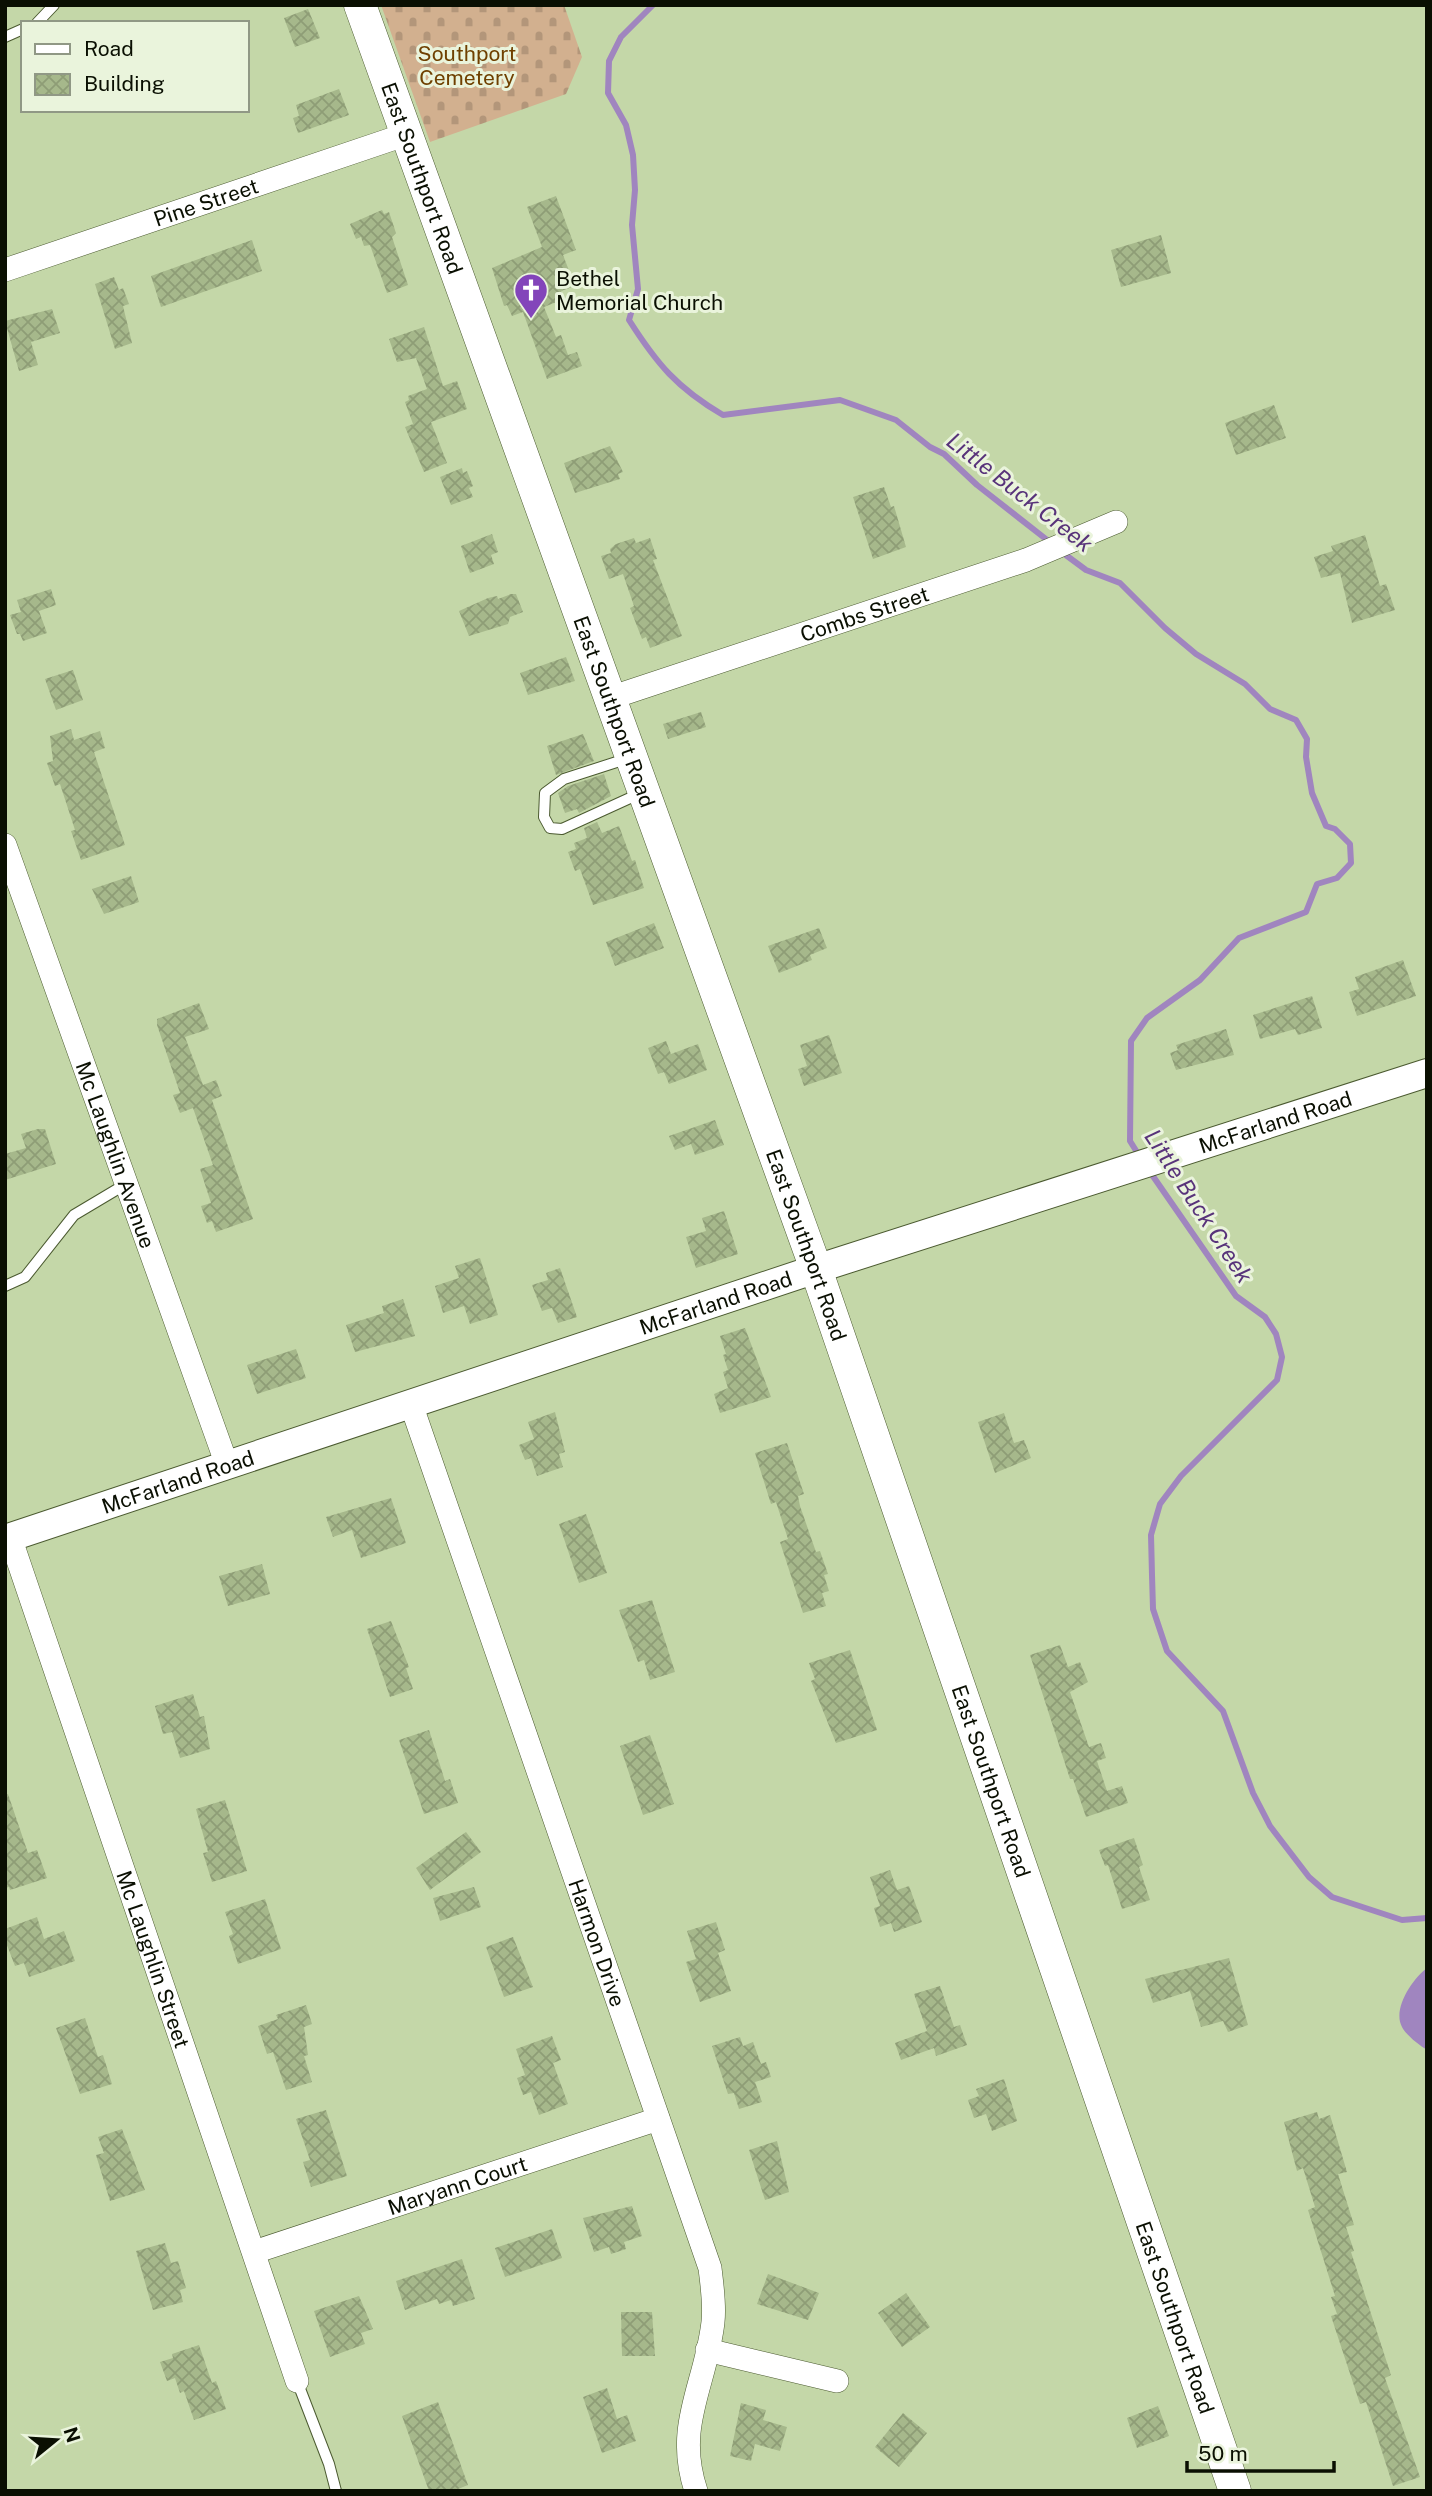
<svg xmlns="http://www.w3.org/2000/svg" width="1432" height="2496" viewBox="0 0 1432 2496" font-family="'Public Sans',sans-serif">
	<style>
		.cemetery { fill: url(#cemetery-stones) }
		.water { fill: #a085bf }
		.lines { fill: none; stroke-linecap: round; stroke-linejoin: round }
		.stream { stroke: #a085bf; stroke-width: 6 }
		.building { fill: url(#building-cross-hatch) }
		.service-casing { stroke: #4b5a30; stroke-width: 12 }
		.minor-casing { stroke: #4b5a30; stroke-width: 24 }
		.tertiary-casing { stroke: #4b5a30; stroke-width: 30 }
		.secondary-casing { stroke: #4b5a30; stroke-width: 33 }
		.service { stroke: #fff; stroke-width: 10 }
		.minor { stroke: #fff; stroke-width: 23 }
		.tertiary { stroke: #fff; stroke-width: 28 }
		.secondary { stroke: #fff; stroke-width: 32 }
		.labels { text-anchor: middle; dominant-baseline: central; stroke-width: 6; stroke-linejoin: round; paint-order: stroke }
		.park-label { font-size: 21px; fill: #6f4000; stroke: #eaf4dc }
		.street-label { font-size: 21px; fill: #0a0f02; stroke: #eaf4dc }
		.poi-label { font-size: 21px; fill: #0a0f02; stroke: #eaf4dc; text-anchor: start }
		.water-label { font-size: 23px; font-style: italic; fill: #58337a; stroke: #eaf4dc }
	</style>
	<defs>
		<pattern id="cemetery-stones" width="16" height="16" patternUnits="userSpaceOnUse" patternTransform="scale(1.75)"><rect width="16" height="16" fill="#d2b08f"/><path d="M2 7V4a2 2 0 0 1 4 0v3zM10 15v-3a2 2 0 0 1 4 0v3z" fill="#b3967a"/></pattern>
		<pattern id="building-cross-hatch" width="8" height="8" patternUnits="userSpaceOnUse" patternTransform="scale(1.75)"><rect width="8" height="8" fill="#a6b88b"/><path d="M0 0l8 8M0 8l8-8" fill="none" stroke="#8e9d76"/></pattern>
	</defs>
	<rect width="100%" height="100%" fill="#c4d7a8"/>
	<!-- cemetery -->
	<path class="cemetery" d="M381 5H564L582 57 566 94 430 142Z"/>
	<!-- water -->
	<path class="water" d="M1427 1968V2050C1419 2045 1406 2035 1402 2027 1392 2009 1413 1978 1427 1968Z"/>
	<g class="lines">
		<!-- stream -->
		<path class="stream" d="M653 5 621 37 609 61 608 93 626 125 633 155 635 190 632 225 638 289 629 320C657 364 677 388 723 415L840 400 896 420 930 447 944 454 977 485 1051 543
			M1059 550 1086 570 1120 583 1165 628 1196 654 1245 684 1270 709 1296 720 1307 739 1306 757 1312 793 1326 826 1335 829 1350 844 1351 863 1337 878 1317 884 1306 912 1239 938 1200 980 1147 1018 1131 1041 1130 1141 1140 1157
			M1148 1169 1236 1296 1265 1317 1276 1334 1282 1357 1277 1380 1181 1476 1160 1504 1151 1535 1152 1575 1153 1609 1167 1651 1223 1711 1253 1793 1270 1826 1309 1877 1332 1897 1402 1920 1427 1918"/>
	</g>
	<!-- building -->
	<path class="building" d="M308 9 320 38 295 47 284 18Z
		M339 89 349 115 298 133 293 118 299 116 296 105Z
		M556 196 576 250 563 255 575 286 561 291 564 299 544 307 556 337 561 335 568 355 577 352 582 366 547 379 523 312 512 316 507 305 504 306 492 268 542 247 527 207Z
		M382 210 384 214 389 212 396 233 392 237 408 285 387 293 370 245 364 246 361 237 356 239 350 224Z
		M1161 235 1171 273 1121 287 1111 250Z
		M252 240 262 271 161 307 151 276Z
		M114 277 119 290 123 288 129 304 123 306 132 343 115 349 95 284Z
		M52 309 60 333 31 342 38 365 19 371 5 321Z
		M424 327 443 386 457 381 467 409 431 422 447 463 424 472 405 427 413 424 405 402 409 400 408 396 427 389 416 358 397 362 389 339Z
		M1274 405 1286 438 1236 455 1225 423Z
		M610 446 623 472 618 474 620 479 575 493 564 463Z
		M462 468 463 473 467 471 473 486 469 488 473 497 451 505 440 477Z
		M884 487 891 507 894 506 906 547 873 559 853 497Z
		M492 534 498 552 491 555 494 564 470 573 461 546Z
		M1365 535 1380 586 1386 584 1395 610 1352 623 1340 573 1321 578 1314 557 1333 551 1331 546Z
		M634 538 636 543 650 538 657 559 653 560 682 636 650 648 646 637 642 639 630 608 634 606 623 574 609 579 601 556 611 553 610 549 616 544Z
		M51 589 56 605 39 611 47 633 23 641 20 634H17L10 615 21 612 17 600Z
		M511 594H516L523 612 510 617 508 624 469 636 459 611 488 598 497 596 498 599Z
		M566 657 575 681 528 695 520 673Z
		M73 670 83 700 56 710 45 679Z
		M701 712 706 727 668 739 663 724Z
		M71 729 74 740 100 731 105 748 94 752 125 845 81 860 71 831 75 830 60 784 55 786 47 763 53 761 50 736Z
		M583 734 594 761 556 775 547 746Z
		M604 774 611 796 579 813 577 809 565 813 558 793 568 786Z
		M597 822 602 833 619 826 632 861 635 860 644 888 593 905 580 869 575 871 568 852 576 849 574 843 587 838 584 828Z
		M131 876 139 902 104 914 92 889Z
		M654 923 664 948 615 966 606 942Z
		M819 928 827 948 810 955 812 960 779 973 768 946Z
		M1403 960 1416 996 1357 1016 1349 992 1359 989 1355 977Z
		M1312 996 1322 1028 1298 1035 1295 1029 1260 1039 1253 1015Z
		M199 1003 209 1029 185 1037 203 1085 216 1080 222 1096 212 1100 253 1219 216 1232 212 1221 207 1223 201 1206 211 1203 200 1169 213 1165 193 1108 180 1113 173 1095 180 1093 157 1025V1019Z
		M1226 1029 1234 1055 1176 1070 1170 1053 1178 1050 1176 1045Z
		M829 1035 842 1073 804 1086 798 1069 807 1066 800 1045Z
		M666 1041 671 1054 698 1044 707 1070 669 1084 664 1072 658 1074 648 1048Z
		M715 1120 724 1145 695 1155 691 1144 675 1150 669 1136Z
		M38 1129H45L56 1164 5 1180V1154L26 1148 21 1134Z
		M724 1211 738 1254 696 1268 686 1237 706 1231 702 1218Z
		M480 1258 498 1315 470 1324 464 1306 443 1313 435 1286 459 1278 455 1266Z
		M560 1268 577 1317 558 1323 552 1308 542 1311 532 1285 548 1280 546 1273Z
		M403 1299 415 1336 355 1352 346 1325 384 1313 382 1306Z
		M745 1328 771 1397 720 1413 714 1394 728 1388 723 1372 728 1370 723 1355 726 1354 720 1336Z
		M296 1349 306 1378 257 1394 247 1365Z
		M555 1412 565 1452 559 1454 563 1467 537 1476 531 1458 525 1460 519 1445 534 1439 528 1422Z
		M1004 1413 1014 1443 1024 1440 1031 1458 995 1473 978 1422Z
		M787 1443 804 1494 798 1496 800 1506 816 1552 820 1551 828 1574 824 1575 829 1591 822 1593 826 1606 803 1613 780 1542 788 1539 776 1502 771 1504 755 1453Z
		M391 1498 406 1543 361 1558 352 1530 333 1537 326 1517Z
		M586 1514 607 1573 579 1583 559 1524Z
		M262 1564 270 1594 228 1606 219 1576Z
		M652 1600 675 1672 650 1680 644 1660 638 1662 619 1610Z
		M391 1621 409 1667 406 1668 413 1689 390 1697 367 1629Z
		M1060 1645 1068 1667 1080 1662 1088 1682 1070 1692 1089 1747 1101 1743 1106 1758 1097 1761 1107 1791 1122 1786 1128 1803 1086 1817 1073 1779H1070L1030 1655Z
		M850 1650 877 1730 836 1743 811 1681 815 1679 809 1663Z
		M193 1694 200 1717 204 1716 210 1749 180 1758 172 1732 163 1734 155 1706Z
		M429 1730 445 1781 450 1779 458 1803 424 1814 399 1740Z
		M650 1735 674 1804 643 1815 620 1746Z
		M8 1794 28 1853 37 1850 47 1878 10 1890 9 1887 5 1888V1795Z
		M225 1800 247 1871 212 1882 203 1853 208 1852 196 1809Z
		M466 1832 481 1852 430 1890 416 1868Z
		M1134 1838 1143 1865 1139 1867 1150 1900 1122 1909 1108 1865 1105 1866 1099 1850Z
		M890 1870 897 1890 909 1886 922 1922 894 1932 891 1923 880 1927 874 1908 880 1906 870 1877Z
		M474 1887 481 1907 440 1921 433 1898Z
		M265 1899 281 1949 238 1964 229 1936 233 1934 225 1912Z
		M37 1917 44 1939 64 1931 75 1961 29 1977 24 1963 15 1966 5 1940V1929Z
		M716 1922 725 1950 718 1953 731 1991 700 2002 686 1962 696 1959 687 1931Z
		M513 1937 533 1987 504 1997 486 1947Z
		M1229 1958 1248 2025 1228 2032 1223 2021 1201 2027 1190 1991 1153 2003 1145 1979Z
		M940 1986 954 2027 960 2025 967 2045 936 2056 934 2048 901 2060 895 2043 927 2031 914 1994Z
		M306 2005 312 2024 304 2027 308 2055 304 2056 312 2082 286 2090 273 2052 267 2054 258 2026 278 2019 276 2015Z
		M85 2018 98 2057 103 2055 112 2084 80 2094 56 2028Z
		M552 2036 561 2060 553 2063 568 2104 539 2115 531 2092 523 2095 517 2078 525 2075 516 2049Z
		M740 2037 743 2046 753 2042 761 2064 766 2062 771 2077 755 2082 762 2102 739 2109 734 2093 728 2094 712 2046Z
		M1004 2079 1017 2121 992 2131 986 2114 974 2118 968 2100 979 2096 976 2089Z
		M326 2110 347 2176 311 2187 303 2162 310 2160 296 2119Z
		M1317 2112 1319 2119 1330 2115 1347 2172 1338 2174 1354 2225 1346 2227 1354 2251 1351 2252 1391 2375 1385 2378 1420 2477 1393 2486 1366 2402 1360 2404 1331 2316 1337 2314 1331 2297 1335 2296 1308 2210 1315 2207 1303 2168 1297 2171 1284 2122Z
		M122 2129 145 2190 110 2201 96 2155 104 2153 98 2137Z
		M777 2141 789 2192 765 2200 749 2150Z
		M632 2206 642 2236 624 2242 626 2249 611 2254 609 2247 594 2252 583 2218Z
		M552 2229 562 2258 505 2277 495 2248Z
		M165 2243 171 2263 178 2261 186 2288 180 2290 183 2302 153 2310 136 2251Z
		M462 2259 475 2299 453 2306 451 2300 439 2304 437 2299 405 2310 396 2281Z
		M768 2274 819 2293 808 2320 757 2304Z
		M906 2293 930 2327 902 2347 878 2313Z
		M359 2296 373 2329 361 2333 365 2344 330 2357 314 2311Z
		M621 2312H652L655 2356H622Z
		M199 2345 212 2383 216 2381 226 2409 194 2420 184 2391 180 2393 175 2378 167 2381 160 2362 173 2358 172 2354Z
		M607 2388 617 2419 627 2415 636 2441 602 2453 583 2397Z
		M438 2402 468 2485 453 2491H429L402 2416Z
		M741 2403 766 2410 763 2420 787 2427 780 2451 755 2444 751 2461 730 2456Z
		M1158 2406 1169 2436 1137 2448 1127 2418Z
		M903 2413 927 2433 899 2467 875 2447Z"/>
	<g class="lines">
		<!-- service casing -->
		<g class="service-casing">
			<path id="service" d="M37 23 54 5
				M5 37 23 29
				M629 758 564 779 545 793 544 817 550 828 562 829 641 793
				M5 1286 25 1277 74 1215 126 1184
				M297 2381 329 2464 336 2491"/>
		</g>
		<!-- minor casing -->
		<g class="minor-casing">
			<g id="minor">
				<path id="s1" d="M5 270 407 134"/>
				<path id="s2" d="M610 698 1026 560 1116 522"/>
				<path id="s3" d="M5 845 227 1465"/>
				<path id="s4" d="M411 1404 710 2268C712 2286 715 2304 713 2322 706 2385 674 2425 696 2491"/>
				<path id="s5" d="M10 1537 297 2381"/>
				<path id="s6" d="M254 2252 658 2119"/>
				<path d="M707 2350 837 2381"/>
			</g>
		</g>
		<!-- tertiary casing -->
		<g class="tertiary-casing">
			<g id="tertiary">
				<path id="s7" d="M5 1539 816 1269 1427 1073"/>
			</g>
		</g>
		<!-- secondary casing -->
		<g class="secondary-casing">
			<g id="secondary">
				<path id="s8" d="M360 5 816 1269 1235 2491"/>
			</g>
		</g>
		<!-- service -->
		<use href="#service" class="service"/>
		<!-- minor -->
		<use href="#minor" class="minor"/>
		<!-- tertiary -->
		<use href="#tertiary" class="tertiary"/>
		<!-- secondary -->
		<use href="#secondary" class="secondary"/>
	</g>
	<!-- icons -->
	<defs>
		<g id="church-pin" transform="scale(1.75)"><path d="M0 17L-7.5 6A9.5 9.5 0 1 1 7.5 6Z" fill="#8345ba" stroke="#eaf4dc"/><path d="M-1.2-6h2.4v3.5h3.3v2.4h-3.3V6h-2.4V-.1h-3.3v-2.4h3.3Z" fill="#fff"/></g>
	</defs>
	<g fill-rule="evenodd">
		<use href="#church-pin" x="531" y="290"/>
	</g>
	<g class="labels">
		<!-- park labels -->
		<g class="park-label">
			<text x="467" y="53">Southport<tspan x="467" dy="24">Cemetery</tspan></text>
		</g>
		<!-- street labels -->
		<g class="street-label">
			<text stroke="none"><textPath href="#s8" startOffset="184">East Southport Road</textPath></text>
			<text stroke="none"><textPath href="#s1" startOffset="212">Pine Street</textPath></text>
			<text stroke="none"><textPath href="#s2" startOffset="268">Combs Street</textPath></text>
			<text stroke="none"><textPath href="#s8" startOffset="751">East Southport Road</textPath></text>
			<text stroke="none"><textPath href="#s7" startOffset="1337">McFarland Road</textPath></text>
			<text stroke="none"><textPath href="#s3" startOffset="329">Mc Laughlin Avenue</textPath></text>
			<text stroke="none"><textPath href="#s8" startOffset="1318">East Southport Road</textPath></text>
			<text stroke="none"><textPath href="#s7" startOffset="749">McFarland Road</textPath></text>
			<text stroke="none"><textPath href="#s7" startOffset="182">McFarland Road</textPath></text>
			<text stroke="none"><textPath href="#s8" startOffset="1885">East Southport Road</textPath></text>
			<text stroke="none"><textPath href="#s4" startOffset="570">Harmon Drive</textPath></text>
			<text stroke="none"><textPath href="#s5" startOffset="446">Mc Laughlin Street</textPath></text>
			<text stroke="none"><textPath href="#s6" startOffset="214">Maryann Court</textPath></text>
			<text stroke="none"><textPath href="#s8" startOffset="2452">East Southport Road</textPath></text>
		</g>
		<!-- poi labels -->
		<g class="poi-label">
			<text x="556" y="278">Bethel<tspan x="556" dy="24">Memorial Church</tspan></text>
		</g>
		<!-- water labels -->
		<g class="water-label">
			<text transform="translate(1020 492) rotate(38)">Little Buck Creek</text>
			<text transform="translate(1199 1206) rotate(57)">Little Buck Creek</text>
		</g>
	</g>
	<!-- border -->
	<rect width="1432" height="2496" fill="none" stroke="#0a0f02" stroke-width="14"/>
	<!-- legend -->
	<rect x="21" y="21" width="228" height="91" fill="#eaf4dc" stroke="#909885" stroke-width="2"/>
	<rect x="35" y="44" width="35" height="10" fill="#ffffff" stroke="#909885" stroke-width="2"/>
	<text x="84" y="56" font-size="21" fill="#0a0f02">Road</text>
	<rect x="35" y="74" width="35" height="21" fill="url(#building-cross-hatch)" stroke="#909885" stroke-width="2"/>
	<text x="84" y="91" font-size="21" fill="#0a0f02">Building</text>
	<!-- north arrow -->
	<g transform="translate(56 2440) rotate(72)" stroke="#eaf4dc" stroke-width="5" paint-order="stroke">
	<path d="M0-5L12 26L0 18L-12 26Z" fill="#0a0f02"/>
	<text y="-10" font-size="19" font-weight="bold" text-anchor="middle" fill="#0a0f02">N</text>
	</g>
	<!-- scale -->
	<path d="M1187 2461v10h147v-10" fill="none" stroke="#0a0f02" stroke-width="3.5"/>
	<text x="1198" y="2461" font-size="21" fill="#0a0f02" stroke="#eaf4dc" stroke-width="5" paint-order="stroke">50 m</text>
</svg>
